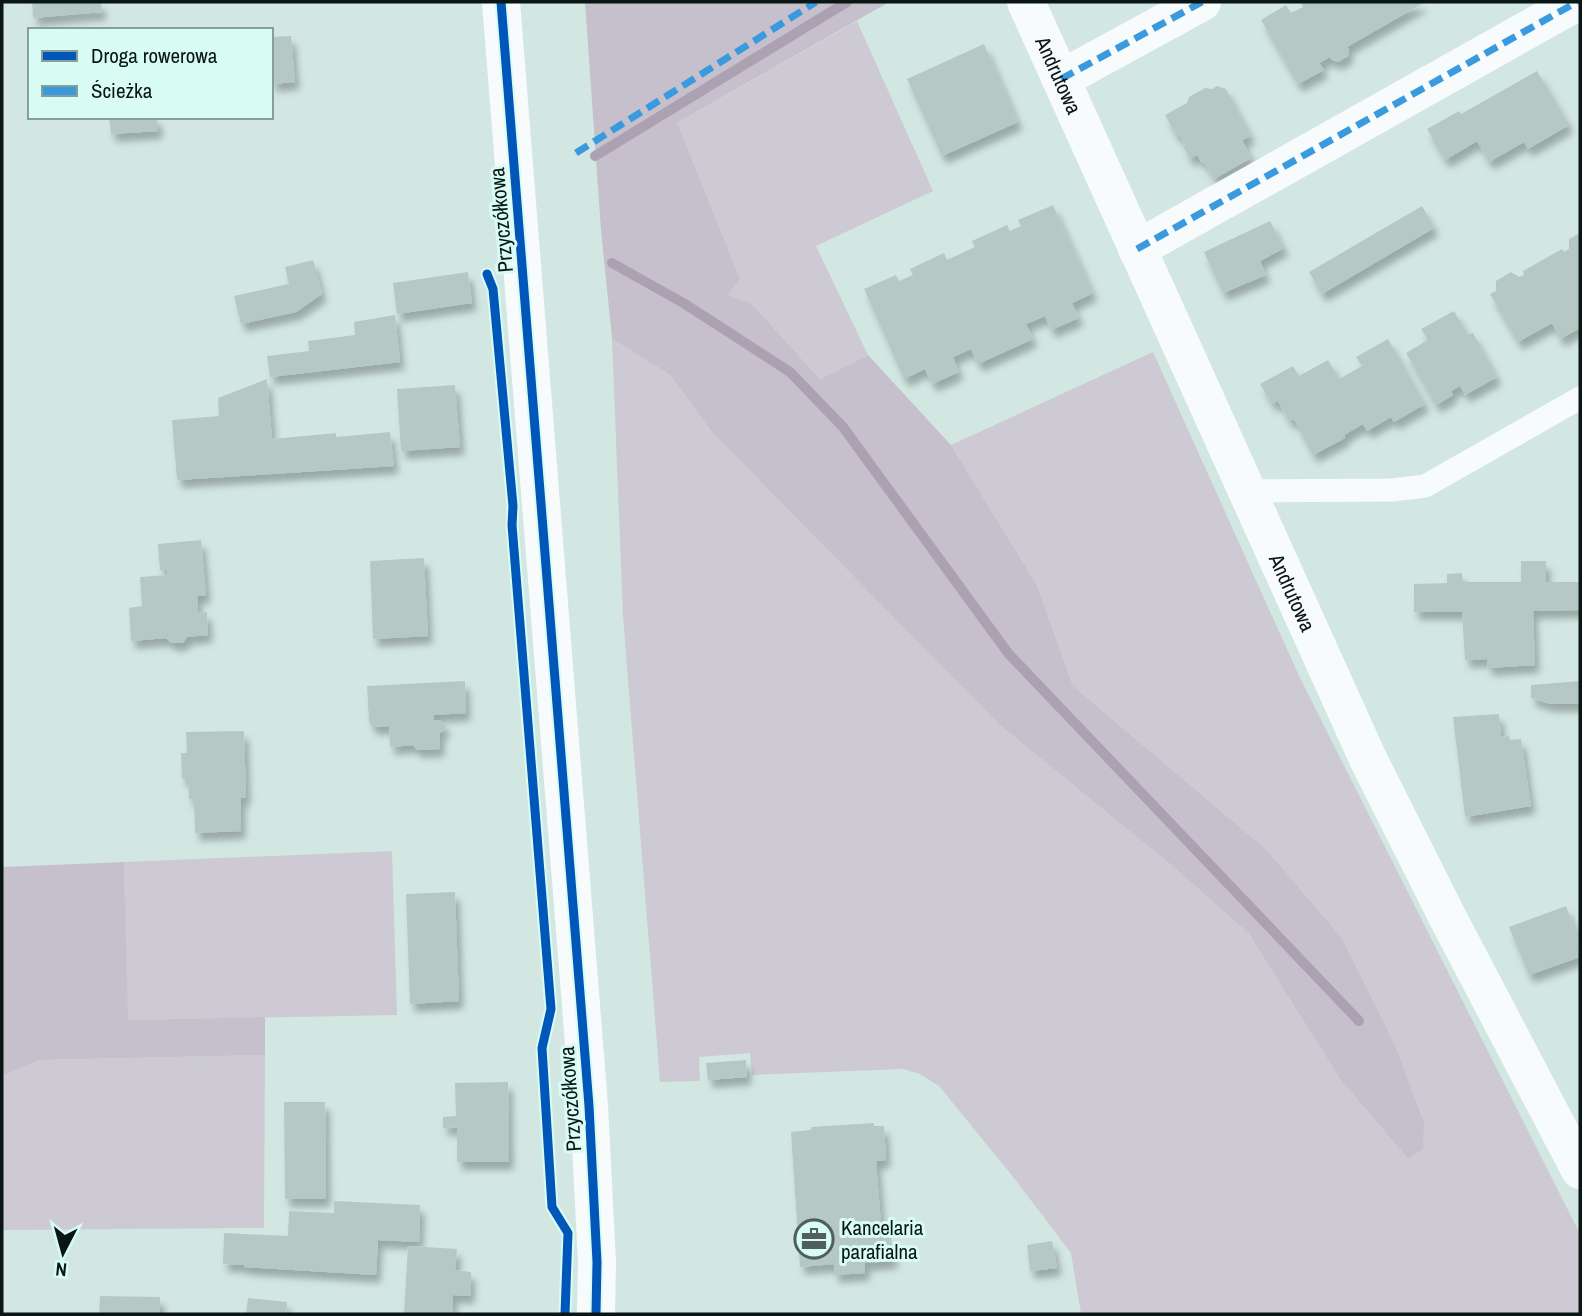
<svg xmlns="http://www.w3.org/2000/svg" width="1582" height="1316" viewBox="0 0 1582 1316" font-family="'Archivo Narrow',sans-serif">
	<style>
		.green { fill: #cdcad4 }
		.forest { fill: #c6c0cd }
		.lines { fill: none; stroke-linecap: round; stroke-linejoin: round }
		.stream { stroke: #aca1b2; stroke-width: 10 }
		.building { fill: #b6c8c4; filter: url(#shadow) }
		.lane { stroke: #f8fbfb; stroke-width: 23 }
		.street { stroke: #f8fbfb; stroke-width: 38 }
		.secondary { stroke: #f8fbfb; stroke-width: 38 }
		.quiet { stroke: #3a9ade; stroke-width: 7; stroke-dasharray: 14 7; stroke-linecap: butt }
		.cycleway-casing { stroke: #d8fcf4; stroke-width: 13 }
		.cycleway { stroke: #0057b8; stroke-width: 9 }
		.labels { text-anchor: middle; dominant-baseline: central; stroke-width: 6; stroke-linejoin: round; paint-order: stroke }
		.street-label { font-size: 21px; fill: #091613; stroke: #d8fcf4 }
		.poi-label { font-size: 21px; fill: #091613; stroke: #d8fcf4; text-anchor: start }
	</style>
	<defs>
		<filter id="shadow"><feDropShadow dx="4.5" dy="8" stdDeviation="3.5" flood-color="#0004"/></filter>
	</defs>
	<rect width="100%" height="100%" fill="#d3e7e2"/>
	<!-- green -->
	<path class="green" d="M857 21 933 191 816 246 868 355 820 379 751 303 727 295 677 123Z
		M612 339 670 375 711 431 794 515 1169 863 1249 934 1340 1079 1408 1159 1424 1122 1395 1045 1342 938 1267 850 1073 686 1037 585 951 445 1153 352 1300 678 1580 1234V1314H1081L1071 1253 1014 1178 939 1086 920 1074 903 1069 752 1075 750 1053 699 1057 700 1081 660 1082 623 617Z
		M392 851 397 1015 127 1020 124 862Z
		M265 1055 264 1228 2 1230V1073L40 1060Z"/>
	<!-- forest -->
	<path class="forest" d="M585 2H889L677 123 740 279 728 295 751 303 820 379 868 355 951 445 1037 585 1073 686 1267 850 1342 938 1395 1045 1424 1122 1423 1149 1408 1159 1340 1079 1249 934 1169 863 999 724 711 431 670 375 612 339 601 230Z
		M124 862 128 1020 265 1017V1055L40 1060 2 1075V867Z"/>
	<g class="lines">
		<!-- stream -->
		<path class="stream" d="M595 156 847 2
			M612 263 685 304 790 372 843 427 1008 653 1359 1021"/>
	</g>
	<!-- building -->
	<path class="building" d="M32 2H101L102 12 33 18Z
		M1304 2H1425L1347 47 1349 50 1348 56 1338 62 1332 60 1330 57 1319 63 1324 70 1298 84 1261 20 1286 5 1291 13 1303 7 1301 3Z
		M291 36 295 82 271 84V37Z
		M984 44 1018 122 942 156 907 79Z
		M1537 71 1569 125 1528 149 1524 142 1489 162 1477 141 1445 160 1427 129 1459 111 1461 114Z
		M1217 86 1226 89 1251 136 1242 140 1251 158 1214 179 1204 162 1202 163 1197 155 1190 159 1183 146 1185 145 1180 135 1177 136 1165 115 1187 103 1189 97 1205 88 1212 89Z
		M109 117H157L158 131 111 134Z
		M1053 205 1093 293 1072 303 1079 318 1051 330 1045 316 1026 324 1033 339 978 364 971 349 953 357 959 372 932 384 925 369 904 379 864 289 896 275 899 281 913 275 910 269 944 253 947 260 975 247 972 241 1007 225 1010 231 1021 226 1018 220Z
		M1422 206 1434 228 1322 294 1309 272Z
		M1270 221 1284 248 1260 261 1266 275 1223 293 1204 252Z
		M1580 233V328L1560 339 1552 323 1518 342 1490 294 1496 291V281L1511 272 1519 277 1524 275 1523 271 1562 249 1564 252 1569 249V239Z
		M313 260 322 294 296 312 241 324 234 296 289 284 285 267Z
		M468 272 472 303 397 314 393 283Z
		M1454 311 1468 335 1473 333 1497 377 1465 395 1460 386 1451 391 1453 395 1436 405 1406 353 1428 340 1421 329Z
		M395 315 400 362 270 377 267 356 309 351 308 341 355 335 354 322Z
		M1388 339 1425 404 1394 422 1391 417 1367 431 1363 424 1344 435 1345 438 1313 455 1294 419 1289 421 1278 401 1272 404 1260 384 1293 366 1299 376 1328 360 1339 379 1362 366 1356 357Z
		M267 379 272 439 336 433V437L390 432 394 466 177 480 172 420 219 416 218 398Z
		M455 385 460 447 401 451 397 389Z
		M201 540 206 596H197L198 613 207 612 208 635 187 637 183 643H171L166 638 131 641 129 608 142 606 140 577 167 575V570H160L158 544Z
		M424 558 428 636 373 639 370 561Z
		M1521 561H1546V582H1580V610L1533 611 1535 665 1488 668 1487 659 1465 660 1462 612H1414V584L1447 583V574L1462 573V582H1521Z
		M465 681 466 713 434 715V720L441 721 445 725V729L440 733V749L417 750 413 745 390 747 389 726 374 727 369 722 367 686Z
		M1580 681V704H1550L1531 698V685Z
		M1499 714 1501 737 1509 736 1510 740 1521 739 1531 806 1465 817 1453 717Z
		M244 731 246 798H241V831L195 833 194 799H189L188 779H182L181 753H187L186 732Z
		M455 892 459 1001 410 1004 406 894Z
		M1566 906 1580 944V957L1529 975 1509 927Z
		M746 1060 747 1077 708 1080 706 1063Z
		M508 1082 509 1162H457V1127L443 1128V1117L456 1116 455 1083Z
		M284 1102H325L326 1199H285Z
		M874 1123V1126H884L886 1160 876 1161 882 1237H891L893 1261 865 1263V1273L834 1275V1264L800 1267 791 1132 811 1130V1127Z
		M334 1201 420 1205 419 1242 378 1240 376 1275 244 1267V1265L223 1264 224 1233 288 1236 289 1211 334 1213Z
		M1052 1241 1057 1268 1030 1271 1027 1245Z
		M408 1246 457 1249 455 1270 471 1272 470 1296 453 1295 452 1314H404Z
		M100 1296 160 1297V1314H99Z
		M248 1298 287 1302 286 1314H246Z"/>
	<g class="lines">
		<!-- lane -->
		<path class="lane" d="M1247 491 1392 490 1425 486 1580 398"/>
		<!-- street -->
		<g class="street">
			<path id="s1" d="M1026 2 1369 761 1450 922 1580 1170"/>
			<path d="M1061 79 1202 2"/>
			<path d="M1137 249 1577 2"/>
		</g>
		<!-- secondary -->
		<path class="secondary" d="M501 2 589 1106 597 1262 596 1314"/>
		<!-- quiet -->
		<path class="quiet" d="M1061 79 1202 2
			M576 153 816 2
			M1137 249 1577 2"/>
		<!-- cycleway casing -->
		<g class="cycleway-casing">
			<path id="cycleway" d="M501 2 589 1106 597 1262 596 1314
				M487 274 493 289 513 506 512 525 551 1009 542 1048 552 1207 568 1233 565 1314"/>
		</g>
		<!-- cycleway -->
		<use href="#cycleway" class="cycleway"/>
	</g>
	<!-- icons -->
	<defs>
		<g id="office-ring" transform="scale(2.0125)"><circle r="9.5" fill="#d8fcf4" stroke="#505f5b" stroke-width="1.5"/><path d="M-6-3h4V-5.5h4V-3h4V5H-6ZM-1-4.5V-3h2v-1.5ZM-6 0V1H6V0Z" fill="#505f5b"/></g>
	</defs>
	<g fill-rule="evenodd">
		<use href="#office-ring" x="814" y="1239"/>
	</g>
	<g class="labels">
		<!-- street labels -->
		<g class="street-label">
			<text stroke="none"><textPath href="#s1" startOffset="80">Andrutowa</textPath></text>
			<text transform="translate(501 220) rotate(-95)">Przyczółkowa</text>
			<text stroke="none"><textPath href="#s1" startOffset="648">Andrutowa</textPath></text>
			<text transform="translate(570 1099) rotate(-94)">Przyczółkowa</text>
		</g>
		<!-- poi labels -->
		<g class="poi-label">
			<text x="841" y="1227">Kancelaria<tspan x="841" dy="24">parafialna</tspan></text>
		</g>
	</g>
	<!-- border -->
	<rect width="1582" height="1316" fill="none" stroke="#091613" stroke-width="7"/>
	<!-- legend -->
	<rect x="28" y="28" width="245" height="91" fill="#d8fcf4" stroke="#85a09a" stroke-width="2"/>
	<rect x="42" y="51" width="35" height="10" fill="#0057b8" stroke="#85a09a" stroke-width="2"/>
	<text x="91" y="63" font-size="21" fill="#091613">Droga rowerowa</text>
	<rect x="42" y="86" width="35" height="10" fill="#3a9ade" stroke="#85a09a" stroke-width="2"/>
	<text x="91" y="98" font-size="21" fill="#091613">Ścieżka</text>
	<!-- north arrow -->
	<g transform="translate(63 1253) rotate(186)" stroke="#d8fcf4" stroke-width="5" paint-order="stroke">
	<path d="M0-5L12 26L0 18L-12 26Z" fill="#091613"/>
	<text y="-10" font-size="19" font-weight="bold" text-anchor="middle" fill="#091613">N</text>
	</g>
</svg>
